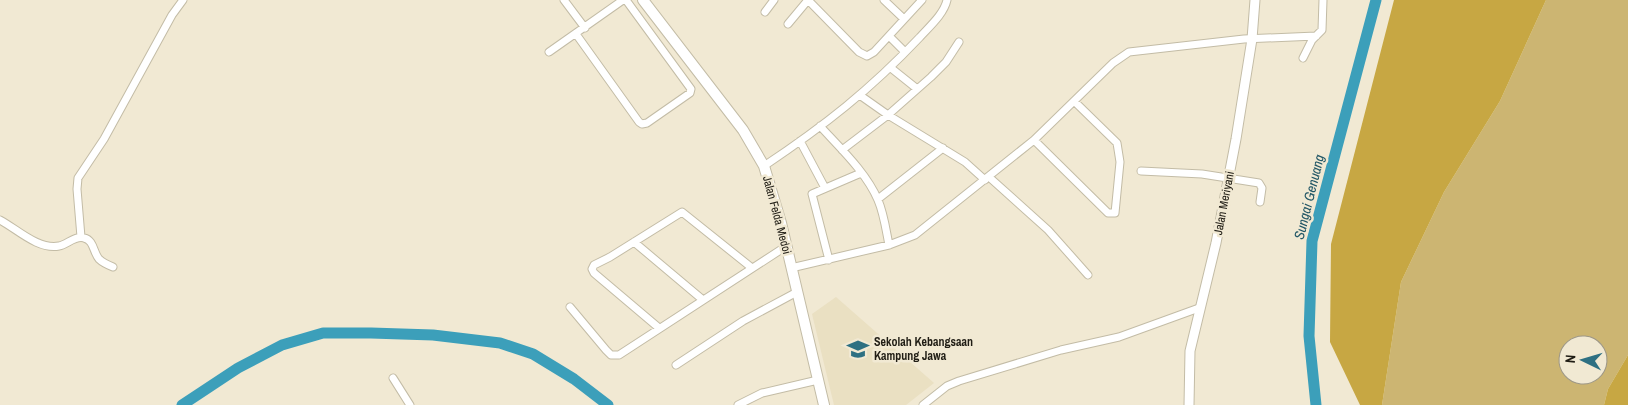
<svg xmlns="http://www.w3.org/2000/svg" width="1628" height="405" viewBox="0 0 1628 405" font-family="'Archivo Narrow',sans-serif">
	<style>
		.built { fill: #eae0c2 }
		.green { fill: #ccb572; fill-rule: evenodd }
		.forest { fill: #c7a743 }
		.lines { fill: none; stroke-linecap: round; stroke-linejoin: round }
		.river { stroke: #3c9fba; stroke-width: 11 }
		.minor-casing { stroke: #c3bca6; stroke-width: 9 }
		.tertiary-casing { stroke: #c3bca6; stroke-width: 11 }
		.secondary-casing { stroke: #c3bca6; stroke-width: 12 }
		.minor { stroke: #fff; stroke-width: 7 }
		.tertiary { stroke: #fff; stroke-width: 9 }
		.secondary { stroke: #fff; stroke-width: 10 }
		.labels { text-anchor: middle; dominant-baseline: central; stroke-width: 5; stroke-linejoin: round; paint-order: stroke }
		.street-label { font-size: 12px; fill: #201d15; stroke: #f1e9d3 }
		.poi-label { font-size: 12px; font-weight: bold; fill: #201d15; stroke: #f1e9d3; text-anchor: start }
		.water-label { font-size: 14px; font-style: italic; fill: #225766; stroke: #f1e9d3 }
	</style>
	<rect width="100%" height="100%" fill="#f1e9d3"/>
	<!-- built -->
	<path class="built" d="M836 297 934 383 906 405H834L812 314Z"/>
	<!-- green -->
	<path class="green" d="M1546 0H1628V355L1608 389 1604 405H1382L1401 282 1444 192 1500 101ZM1568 345H1598V375H1568Z"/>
	<!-- forest -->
	<path class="forest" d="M1394 0H1546L1500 101 1444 192 1401 282 1382 405H1360L1330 342 1331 244Z
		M1628 355V405H1604L1608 389Z"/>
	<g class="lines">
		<!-- river -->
		<path class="river" d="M182 405 238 368 282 345 323 333H371L433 335 500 343 533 354 574 379 608 405
			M1316 405 1309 336 1312 241 1376 0"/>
		<!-- minor casing -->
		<g class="minor-casing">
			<path id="minor" d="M564 0 585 28
				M808 0 859 52 867 56 874 52 922 0
				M884 0 904 19
				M765 12 774 0
				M788 24 808 0
				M576 34 639 122 642 124 647 123 690 93 691 89 626 0
				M889 36 905 52
				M549 52 623 0
				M1303 58 1312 40 1322 30 1323 0
				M891 68 916 88
				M861 96 888 115 965 162 985 180
				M820 126C840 148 866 172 878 200 884 214 886 230 889 245
				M1034 140 1108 213H1115L1120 162 1117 143 1075 102
				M800 141 825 188
				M842 150 888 115 931 77 946 62 959 42
				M764 166C824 126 870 90 920 37 929 27 944 14 947 0
				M1141 171 1202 174 1259 183 1262 188 1260 202
				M989 177 1048 230 1088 275
				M878 199 943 148
				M0 220C17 229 38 250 59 246 67 245 75 235 84 238 94 240 93 252 99 259 103 263 108 265 113 267
				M81 237 77 189 78 178 104 139 172 15 183 0
				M634 242 703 300
				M829 260 812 194 861 173
				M791 268 889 245 915 235 1034 140 1113 63 1129 52 1244 39 1316 36
				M570 307 606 350 611 355H619L785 247
				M659 328 594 273 592 269 594 265 610 257 682 212 752 268
				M676 365 743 321 797 292
				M393 378 410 405
				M738 405 762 393 818 380
				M923 405 947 386 959 381 1061 350 1119 337 1199 308"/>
		</g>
		<!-- tertiary casing -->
		<g class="tertiary-casing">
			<path id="tertiary" d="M1189 405 1190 351 1216 243 1236 139 1252 39 1255 0"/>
		</g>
		<!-- secondary casing -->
		<g class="secondary-casing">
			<path id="secondary" d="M643 0 743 130 764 166 781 223 824 405"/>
		</g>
		<!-- minor -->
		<use href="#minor" class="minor"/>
		<!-- tertiary -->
		<use href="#tertiary" class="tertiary"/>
		<!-- secondary -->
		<use href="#secondary" class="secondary"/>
	</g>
	<!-- icons -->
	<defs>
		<g id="school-bare" transform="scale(1.725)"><path d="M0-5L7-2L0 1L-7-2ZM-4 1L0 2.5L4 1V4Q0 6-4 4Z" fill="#2e7082" stroke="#f1e9d3" stroke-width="2.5" paint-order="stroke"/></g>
	</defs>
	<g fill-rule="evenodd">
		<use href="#school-bare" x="858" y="349"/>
	</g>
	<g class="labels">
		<!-- street labels -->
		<g class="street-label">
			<text transform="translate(1224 203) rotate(-79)">Jalan Meriyani</text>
			<text transform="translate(777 215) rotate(75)">Jalan Felda Medoi</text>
		</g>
		<!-- poi labels -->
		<g class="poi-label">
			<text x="874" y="342">Sekolah Kebangsaan<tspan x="874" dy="14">Kampung Jawa</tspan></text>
		</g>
		<!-- water labels -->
		<g class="water-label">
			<text transform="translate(1309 197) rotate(-76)">Sungai Genuang</text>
		</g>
	</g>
	<!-- north arrow -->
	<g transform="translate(1583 360) rotate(275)"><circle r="24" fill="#f1e9d3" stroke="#9d9787"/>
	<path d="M0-4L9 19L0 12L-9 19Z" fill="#2e7082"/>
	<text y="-8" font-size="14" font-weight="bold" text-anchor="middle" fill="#201d15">N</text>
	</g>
</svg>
